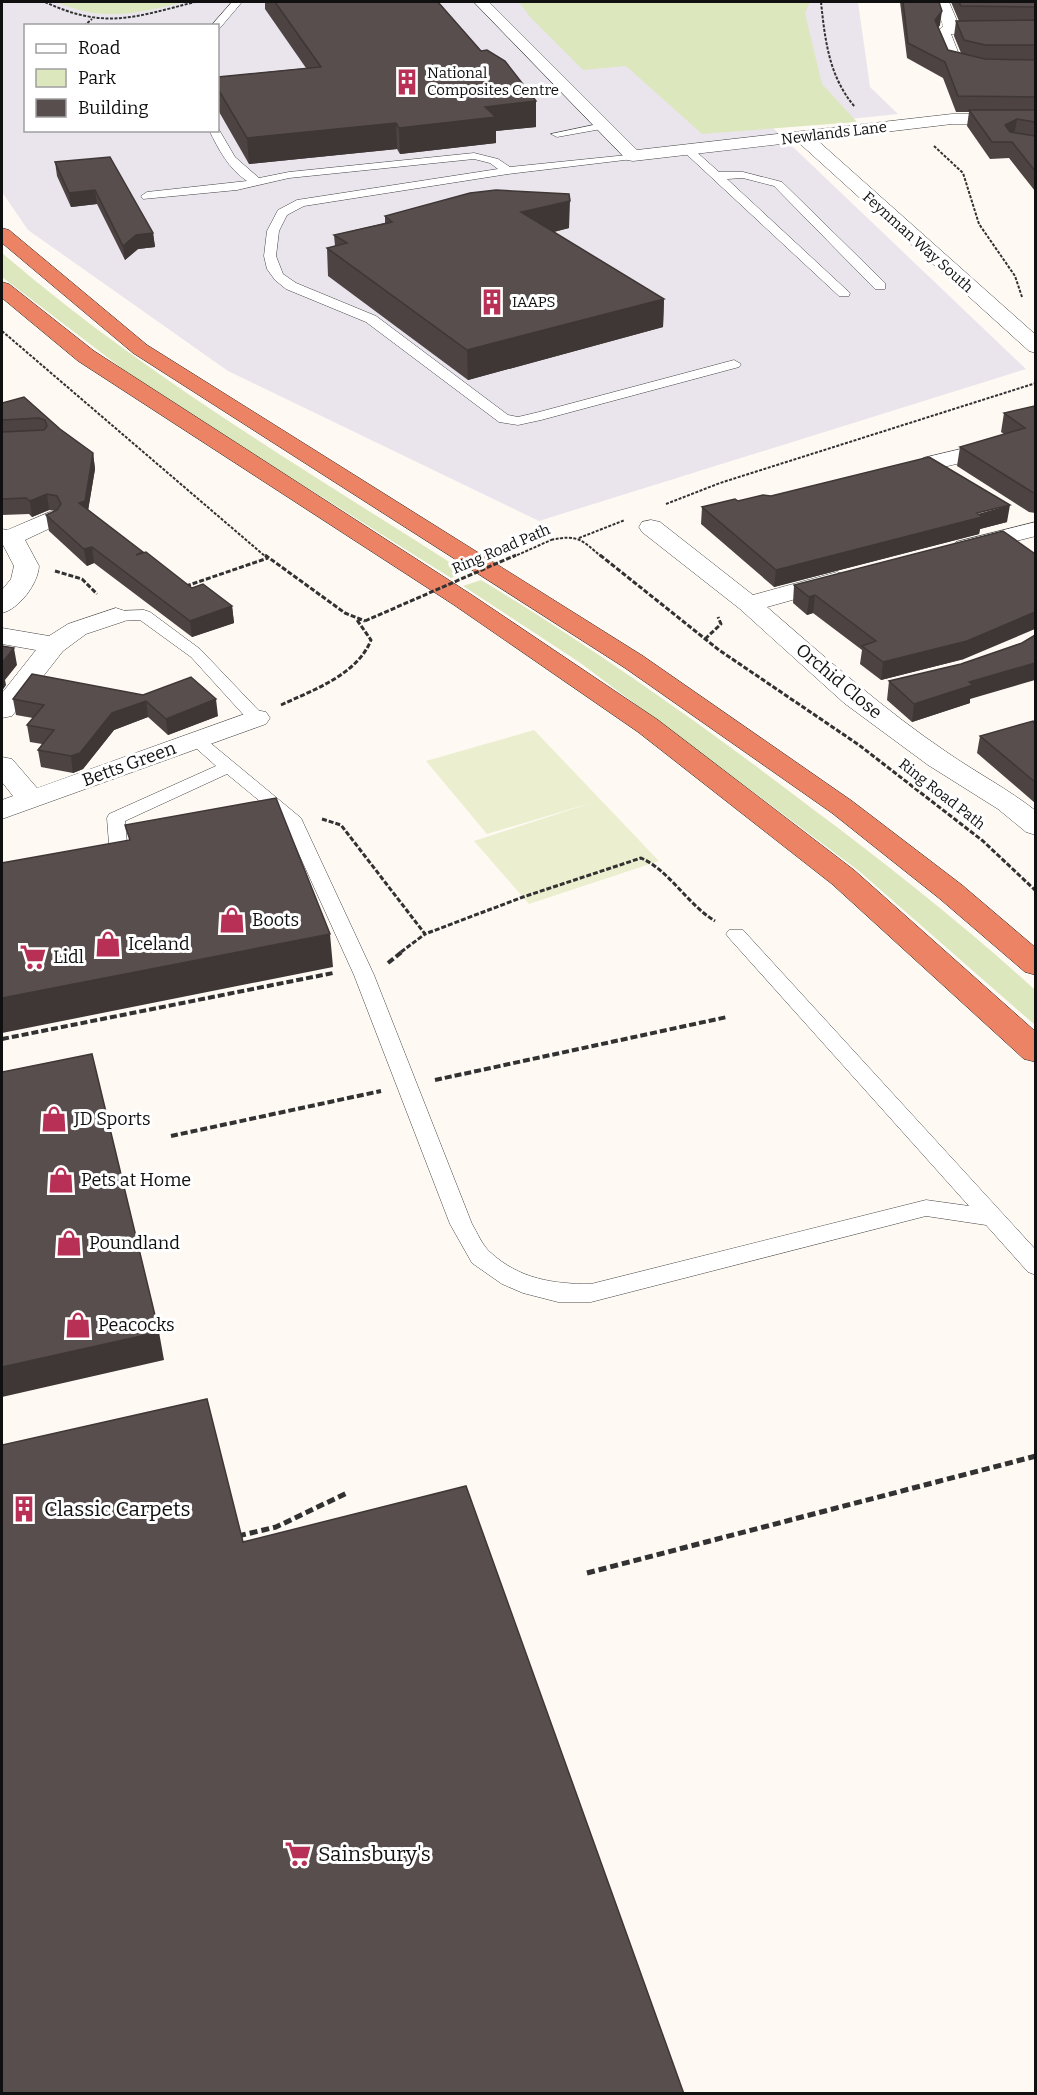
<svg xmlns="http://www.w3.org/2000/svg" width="1037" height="2095" viewBox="0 0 1037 2095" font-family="Bitter,serif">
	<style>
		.industrial { fill: #eae5ed; fill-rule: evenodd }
		.green { fill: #dde7be }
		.pitch { fill: #ebefcf }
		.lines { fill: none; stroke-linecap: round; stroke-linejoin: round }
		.lane-casing { stroke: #434343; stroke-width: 1 }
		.street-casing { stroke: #434343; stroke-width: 1 }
		.highway-casing { stroke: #212121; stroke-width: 1 }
		.path-far3 { stroke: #323232; stroke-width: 2; stroke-dasharray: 3 1.5; stroke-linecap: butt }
		.path-far2 { stroke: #323232; stroke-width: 3; stroke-dasharray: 5 2; stroke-linecap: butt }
		.path-far1 { stroke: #323232; stroke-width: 4; stroke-dasharray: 7 3; stroke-linecap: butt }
		.path { stroke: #323232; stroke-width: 5; stroke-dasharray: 8 4; stroke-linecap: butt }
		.lane { fill: #fff; fill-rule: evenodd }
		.street { fill: #fff; fill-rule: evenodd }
		.highway { fill: #eb8364; fill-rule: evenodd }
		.path-bridge-far1 { stroke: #323232; stroke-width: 2; stroke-dasharray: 3 1.5; stroke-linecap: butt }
		.path-bridge { stroke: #323232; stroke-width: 3; stroke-dasharray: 5 2; stroke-linecap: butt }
		.wall { fill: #4c4342 }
		.shaded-wall { fill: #3e3736 }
		.building { fill: #584e4d; stroke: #3e3736; stroke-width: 1.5 }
		.labels { text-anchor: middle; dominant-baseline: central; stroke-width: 6; stroke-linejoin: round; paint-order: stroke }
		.far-poi-label { font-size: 15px; fill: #101010; stroke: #fff; text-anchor: start }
		.far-street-label { font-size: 15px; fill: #101010; stroke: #fff }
		.street-label { font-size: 18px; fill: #101010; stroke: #fff }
		.poi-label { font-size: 18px; fill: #101010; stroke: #fff; text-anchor: start }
		.near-poi-label { font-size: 21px; fill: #101010; stroke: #fff; text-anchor: start }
	</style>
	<rect width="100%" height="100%" fill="#fef9f3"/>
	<!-- industrial -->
	<path class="industrial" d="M2 2H858L870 87 898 114 772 127 1026 369 539 521 228 371 28 230 2 192ZM26 26H218V130H26Z"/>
	<!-- green -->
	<path class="green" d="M56 2H184C136 14 103 22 56 2Z
		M519 2H810L805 13 822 84 857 122 702 134 626 66 583 70 530 17Z
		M2 253C145 376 306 470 465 572L451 578 228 438 124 370 2 277Z
		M481 580C596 649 704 726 810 807 888 865 964 925 1035 990V1025L859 871 579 662 463 586Z"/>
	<!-- pitch -->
	<path class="pitch" d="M534 730 659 861 529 904 474 841 594 802 487 834 426 761Z"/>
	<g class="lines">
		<!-- lane casing -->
		<g class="lane-casing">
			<path id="lane" d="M232 2H242L220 28 211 26Z
				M603 123 609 126 607 128 557 137 551 134Z
				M218 128 235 157 259 178 289 172 474 153 498 159 510 167 637 154 639 156 633 159 508 174 304 206 287 215 279 231 276 256 283 274 296 283 376 316 508 415 518 417 539 412 734 360 741 364 739 367 541 420 518 425 499 422 366 322 286 289 275 280 267 269 264 256 267 231 278 210 297 200 498 169 490 163 474 159 289 178 237 190 143 199 141 196 147 192 247 181C228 168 219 150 209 130H218Z
				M683 147H691L719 172H743L782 182 885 283V289H875L774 186 743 178 727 179 850 293 849 296H839L683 151Z
				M144 610 150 612 200 649 262 714 265 718 262 722H250L191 657 140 620 116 621 108 616 116 611Z
				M196 735 202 736 301 818 374 975 472 1224C477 1232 482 1245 490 1252 519 1279 553 1284 591 1284L926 1200 969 1206 729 938 726 934 729 930H743L1036 1250V1275L1028 1272 986 1225 926 1216 591 1302H558L523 1293 502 1284 472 1263 450 1224 354 975 284 821 227 774 125 821 127 844 125 848 118 850 109 844 107 818 109 814 216 766 187 740Z"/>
		</g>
		<!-- street casing -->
		<g class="street-casing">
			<path id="street" d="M474 2H489L637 150 952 114H1036V124H952L817 140 1036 335V353L1029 351 798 142 633 161 627 160Z
				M935 2H949L958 23H1036V33L951 34 960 57 983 62 1036 63V73L983 72 947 63 935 34 943 26Z
				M982 444 990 446 993 451 990 456 931 470 923 468 919 463 923 458Z
				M50 512 59 514 62 519 59 524 25 540 39 566C38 584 19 609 2 613V590L11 579 14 566 2 543V529L7 530Z
				M651 520 660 522 753 595 837 572 846 575 850 580 846 585 767 607C826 658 884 710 948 753 977 773 1008 789 1036 811V835L1026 832 998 809 928 765 844 703 740 609 642 532 639 527 642 522Z
				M1036 522V536L965 554 956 552 953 547 956 542Z
				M116 608 125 611 129 616 125 621 86 634 63 651 12 716 2 718V693L36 650 2 644V628L49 636 68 624Z
				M256 710 266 712 270 718 266 724 2 819V800L13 796 2 782V757L12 759 37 788Z"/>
		</g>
		<!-- highway casing -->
		<g class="highway-casing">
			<path id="highway" d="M2 228 9 230 147 345 643 656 852 801 962 885 1036 948V975L1025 972 940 899 832 813 625 668 133 353 2 243Z
				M2 282 9 284 94 351 472 595 658 720 854 870 1036 1032V1062L1024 1059 832 884 638 732 454 605 78 361 2 298Z"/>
		</g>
		<!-- path-far3 -->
		<path class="path-far3" d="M45 2C105 30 135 17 195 2
			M821 2C825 40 829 77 855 107
			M84 26 92 19
			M934 146 963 173 979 224 1015 276 1022 297
			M2 331 266 557
			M666 504 720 483 1036 383
			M579 538 625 520
			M551 540C579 534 581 540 602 557"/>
		<!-- path-far2 -->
		<path class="path-far2" d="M265 555 345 613 365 621
			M600 555 719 650 859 745 983 841 1036 891
			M55 571 82 579 97 594
			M186 586 268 558
			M705 639 721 624 718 617
			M281 705C313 690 357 675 371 640L357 620
			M322 819 341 825 425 934 523 897 641 858C670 871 687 904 715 921
			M401 952 425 934"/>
		<!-- path-far1 -->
		<path class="path-far1" d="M388 963 403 951
			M2 1039 333 973
			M435 1080 727 1017
			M171 1136 381 1091"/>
		<!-- path -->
		<path class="path" d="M238 1536 276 1527 349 1492
			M587 1573 1036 1456"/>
		<!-- lane -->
		<use href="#lane" class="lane"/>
		<!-- street -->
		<use href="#street" class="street"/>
		<!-- highway -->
		<use href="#highway" class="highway"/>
		<!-- path-bridge-far1 -->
		<path class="path-bridge-far1" d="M513 557 551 540"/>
		<!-- path-bridge -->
		<path class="path-bridge" d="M365 621 516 555"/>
	</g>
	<!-- wall -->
	<path class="wall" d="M265 2H438L481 51 536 101V127L496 131V143L400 154 397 149 249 164 218 110V77L306 68 265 9Z
		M900 2H939L940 25 938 28 948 50 961 53 954 36 956 21H959L951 2H1035V191L1009 158 990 159 967 126 969 112H956L943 78 907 58Z
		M55 162 153 233 155 247 138 249 125 260 97 204 71 207 57 176Z
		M385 216 569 228 554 232 664 299 663 327 468 380 328 276 327 248 335 246 334 235 385 223Z
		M24 397 60 429 93 453 95 469 88 510 143 553 192 588 232 606 234 623 192 637 94 563 87 566 49 531 46 515 55 511 49 510 32 517 29 514 2 515V403Z
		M1035 406V513L1029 512 957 466 960 447 1004 434 1001 432 1004 413Z
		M771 496 1007 522 980 529 979 534 774 587 701 524 702 507Z
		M794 585 964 659 881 680 860 664 862 650 813 613 807 615 793 603Z
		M1022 643 970 699V703L912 722 887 700 889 681 961 664Z
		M32 674 218 716 168 735 148 717 114 730 83 769 73 773 41 767 38 750 42 744 30 742 27 725 33 718 16 715 13 699Z
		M1035 724V803L977 753 980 736Z"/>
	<!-- shaded-wall -->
	<path class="shaded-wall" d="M942 11 940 25 933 35 935 20Z
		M536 101V127L496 131V143L400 154 399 128 485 107Z
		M1017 119 1014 135 1003 142 1005 125Z
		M396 123 397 149 249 164 247 138Z
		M95 190 97 204 71 207 69 193Z
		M570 201 569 228 521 240V212Z
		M153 233 155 247 138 249 125 260 123 246 136 235Z
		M664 299 663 327 468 380 467 350Z
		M93 453 95 469 87 517 79 503Z
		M47 494 49 510 32 517 30 501Z
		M1010 505 1007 522 980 529 979 534 774 587 776 570Z
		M92 547 94 563 87 566 84 549Z
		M815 595 813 613 807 615 809 597Z
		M232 606 234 623 192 637 190 621Z
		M1035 612V629L964 659 881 680 883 662Z
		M14 648 17 665 5 680 6 685 2 691V663Z
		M1035 663V680L970 699V703L912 722 914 704 969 682Z
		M216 699 218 716 168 735 166 719Z
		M146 701 148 717 114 730 83 769 73 773 71 756 112 713Z
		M330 934 333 967 2 1033V998Z
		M159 1332 164 1360 2 1397V1367Z"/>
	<!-- building -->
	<path class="building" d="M275 2H438L481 51 487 50 505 61 536 101 485 107 496 117 399 128 396 123 247 138 218 89V77L321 67Z
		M903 2H939L942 11 935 20 948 50 985 59 1035 60V97L958 96 945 62 908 43Z
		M959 2H1035V7L961 6Z
		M1035 20V45H985L964 40 956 21Z
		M969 110H1035V122L1017 119 1005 125 1010 132 1035 136V171L1012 142H992Z
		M110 157 153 233 136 235 123 246 95 190 69 193 55 162Z
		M496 190 569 194 570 201 521 212 664 299 467 350 327 248 347 243 334 235 392 222 385 216 470 193Z
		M24 397 60 429 93 453 85 501 79 503 143 552 136 555 146 552 192 588 203 584 232 606 190 621 92 547 84 549 46 515 57 510 61 504 57 496 47 494 30 501 26 498 2 499V432L44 430 47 426 45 420 39 418 2 420V403Z
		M1035 406V493L1032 492 960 447 1025 428 1004 413Z
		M929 457 1010 505 977 513 982 517 776 570 702 507 735 499 738 501 763 495 771 496Z
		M1003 531 1035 554V612L967 641 883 662 862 646 876 641 815 595 809 597 794 585Z
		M1035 635V663L969 682 973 685 914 704 889 681 961 664 1022 643Z
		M2 646 14 648 2 663Z
		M32 674 143 695 191 677 216 699 166 719 146 701 112 713 80 753 71 756 38 750 54 730 27 725 44 705 13 699Z
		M1033 721 1035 724V782L980 736Z
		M276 798 330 934 2 998V863L130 840 125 825Z
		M92 1054 159 1332 2 1367V1072Z
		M207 1399 243 1542 466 1486 684 2094H2V1445Z"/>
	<!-- icons -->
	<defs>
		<g id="building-bare" transform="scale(2.07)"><path d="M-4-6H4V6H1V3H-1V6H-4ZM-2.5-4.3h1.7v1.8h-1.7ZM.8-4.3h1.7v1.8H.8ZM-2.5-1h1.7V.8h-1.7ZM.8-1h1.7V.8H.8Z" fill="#b83056" stroke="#fff" stroke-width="2.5" paint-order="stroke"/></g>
		<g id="shop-bare" transform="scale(2.07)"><path d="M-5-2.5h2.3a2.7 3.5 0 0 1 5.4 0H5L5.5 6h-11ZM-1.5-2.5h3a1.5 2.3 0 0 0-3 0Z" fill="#b83056" stroke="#fff" stroke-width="2.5" paint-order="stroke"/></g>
		<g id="supermarket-bare" transform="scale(2.07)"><path d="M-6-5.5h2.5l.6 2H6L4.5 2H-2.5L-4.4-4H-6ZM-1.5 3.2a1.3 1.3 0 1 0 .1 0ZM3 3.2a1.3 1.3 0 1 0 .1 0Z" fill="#b83056" stroke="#fff" stroke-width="2.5" paint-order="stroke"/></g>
	</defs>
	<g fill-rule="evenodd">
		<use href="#building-bare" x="407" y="82"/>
		<use href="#building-bare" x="492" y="302"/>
		<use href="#shop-bare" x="232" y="920"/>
		<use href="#shop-bare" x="108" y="944"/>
		<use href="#supermarket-bare" x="33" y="957"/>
		<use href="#shop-bare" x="54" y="1119"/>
		<use href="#shop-bare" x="61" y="1180"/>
		<use href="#shop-bare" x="69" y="1243"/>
		<use href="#shop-bare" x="78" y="1325"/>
		<use href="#building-bare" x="24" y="1509"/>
		<use href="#supermarket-bare" x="298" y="1854"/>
	</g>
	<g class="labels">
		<!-- far-poi labels -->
		<g class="far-poi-label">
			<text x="427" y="73">National<tspan x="427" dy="17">Composites Centre</tspan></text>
			<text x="512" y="302">IAAPS</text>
		</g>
		<!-- far-street labels -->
		<g class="far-street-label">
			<text transform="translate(834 133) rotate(-7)">Newlands Lane</text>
			<text transform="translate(918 242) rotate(42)">Feynman Way South</text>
			<text transform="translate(501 549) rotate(-23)">Ring Road Path</text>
			<text transform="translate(942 794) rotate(38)">Ring Road Path</text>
		</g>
		<!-- street labels -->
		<g class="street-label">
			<text transform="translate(839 681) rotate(40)">Orchid Close</text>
			<text transform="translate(129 764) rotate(-20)">Betts Green</text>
		</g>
		<!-- poi labels -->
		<g class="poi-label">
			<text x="252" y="920">Boots</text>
			<text x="128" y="944">Iceland</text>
			<text x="53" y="957">Lidl</text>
			<text x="74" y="1119">JD Sports</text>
			<text x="81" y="1180">Pets at Home</text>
			<text x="89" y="1243">Poundland</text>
			<text x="98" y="1325">Peacocks</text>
		</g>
		<!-- near-poi labels -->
		<g class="near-poi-label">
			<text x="44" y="1509">Classic Carpets</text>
			<text x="318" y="1854">Sainsbury's</text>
		</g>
	</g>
	<!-- border -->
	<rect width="1037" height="2095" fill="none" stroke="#101010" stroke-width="6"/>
	<!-- legend -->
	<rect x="24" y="24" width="195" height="108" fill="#ffffff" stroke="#9f9f9f" stroke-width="1.5"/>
	<rect x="36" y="44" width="30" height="9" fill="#ffffff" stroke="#9f9f9f" stroke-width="1.5"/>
	<text x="78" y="54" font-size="18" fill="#101010">Road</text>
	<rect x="36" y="69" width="30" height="18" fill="#dde7be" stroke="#9f9f9f" stroke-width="1.5"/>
	<text x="78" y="84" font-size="18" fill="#101010">Park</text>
	<rect x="36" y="99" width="30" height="18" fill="#584e4d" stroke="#9f9f9f" stroke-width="1.5"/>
	<text x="78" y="114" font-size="18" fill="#101010">Building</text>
</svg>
